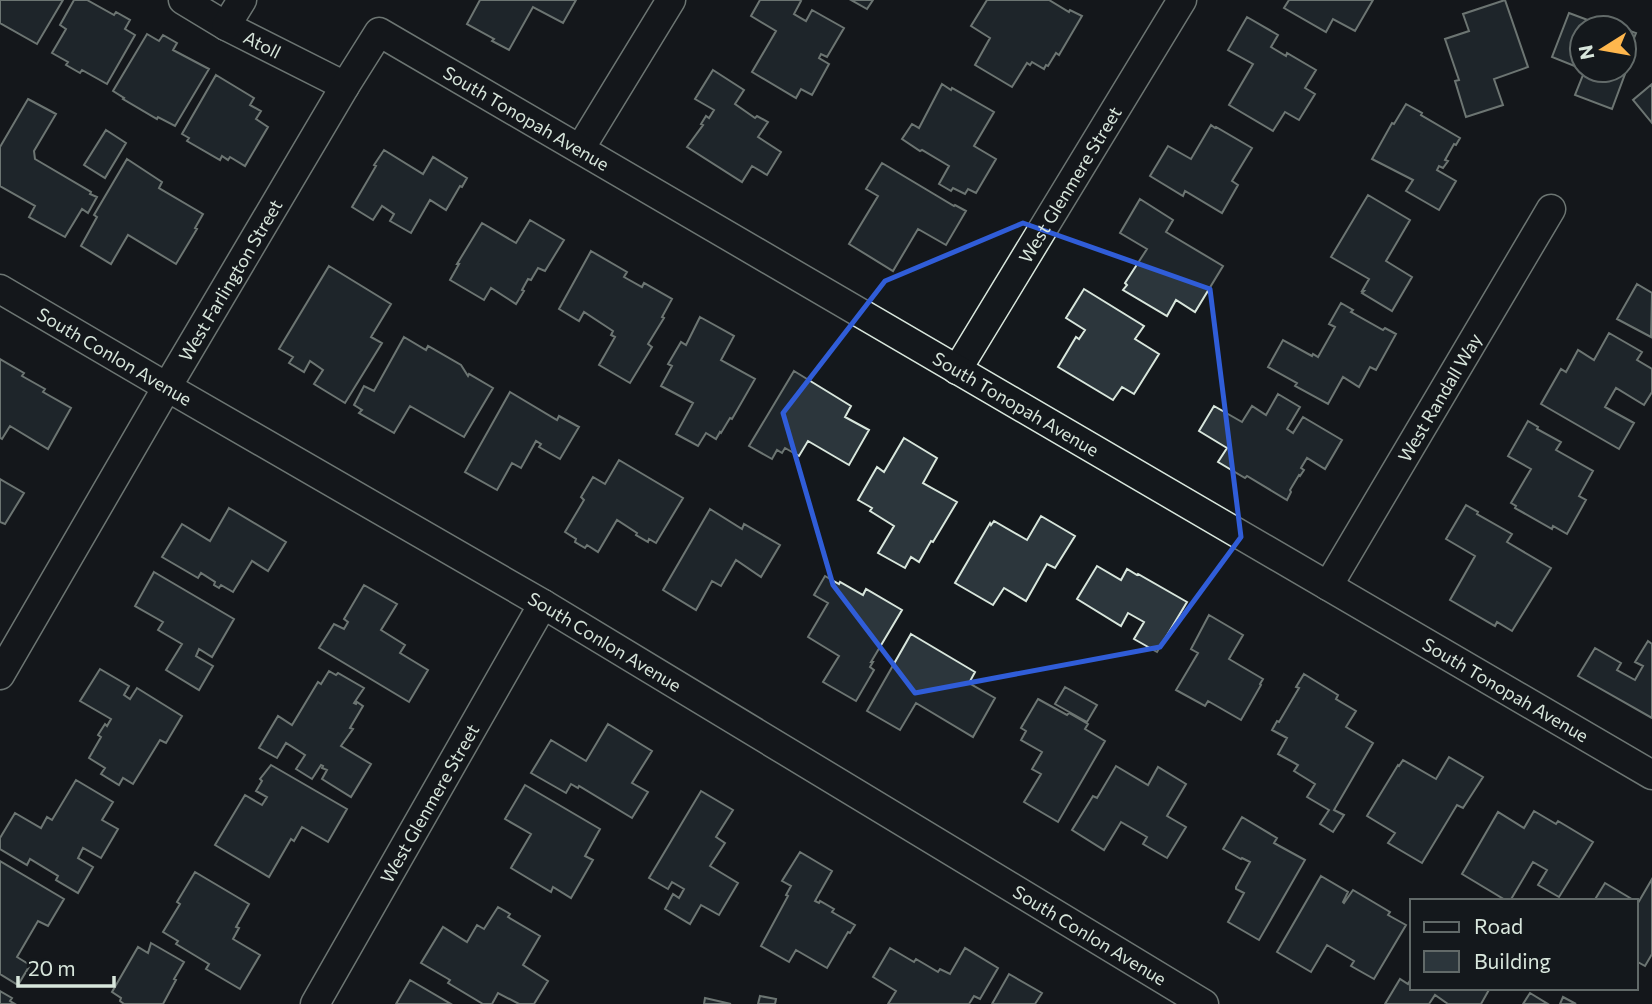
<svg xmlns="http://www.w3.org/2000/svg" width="1652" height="1004" viewBox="0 0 1652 1004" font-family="Commissioner,sans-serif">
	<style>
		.building { fill: #2c363c; stroke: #d8e6dc; stroke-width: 2 }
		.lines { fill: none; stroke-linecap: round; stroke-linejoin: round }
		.street-casing { stroke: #d8e6dc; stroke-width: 31 }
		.street { stroke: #14181c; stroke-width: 28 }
		.marked { fill: none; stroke: #305dd8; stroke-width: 5; stroke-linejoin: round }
		.labels { text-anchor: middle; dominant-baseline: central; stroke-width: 5; stroke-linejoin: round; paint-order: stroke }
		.street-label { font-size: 18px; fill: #d8e6dc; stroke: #14181c }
	</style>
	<rect width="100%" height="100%" fill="#14181c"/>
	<!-- building -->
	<path class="building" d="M0 0H63L37 44 0 23Z
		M74 0H87L114 15 116 12 130 20 125 29 135 35 107 84 82 70 80 73 66 65 68 62 52 53 66 29 60 25Z
		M480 0H576L563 23 533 7 509 50 492 41 494 39 467 24Z
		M760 0H799L801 1 794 14 806 21 812 10 844 28 827 57 821 54 819 58 829 64 812 95 801 89 796 98 752 72 776 31 751 16Z
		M851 0H873L867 9Z
		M987 0H1049L1069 12 1070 10 1082 16 1059 55 1056 53 1048 66 1046 65 1044 69 1032 62 1030 65 1027 63 1012 87 975 65 990 38 971 26Z
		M1289 0H1373L1355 31 1333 19 1326 32 1284 8Z
		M1505 0 1528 67 1494 79 1503 105 1466 117 1455 81 1459 80 1445 39 1469 31 1463 14Z
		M1569 13 1601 25 1603 21 1622 28H1582V69L1552 57Z
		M1247 17 1278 35 1271 47 1286 56 1287 53 1316 70 1305 88 1315 94 1299 120 1285 112 1273 131 1229 105 1253 64 1228 50Z
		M1624 29 1636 33 1632 43 1631 42 1624 61Z
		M147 34 159 41 163 35 177 43 173 50 209 69 175 126 158 117 157 119 123 99 124 98 113 91Z
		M713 70 744 90 735 104 755 118 757 116 768 122 758 137 781 152 767 175 752 166 742 182 687 147 703 125 701 124 706 116 709 118 714 110 695 99Z
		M1585 70H1621L1620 72 1625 74 1612 109 1575 95Z
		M216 75 254 98 250 105 261 111 256 119 268 127 245 166 230 157 228 160 222 156 220 160 187 141 189 138 182 134Z
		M942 84 951 90 952 88 994 112 974 146 996 159 976 193 968 189 965 194 953 188 951 191 939 184 949 166 922 150 920 151 902 139 912 124 919 128Z
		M1652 84V123L1633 100Z
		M28 99 56 114 34 151 35 159 91 192 90 194 97 197 88 213 82 209 65 237 29 217 35 206 0 186V147Z
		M1406 104 1422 113 1421 115 1460 138 1456 145 1454 144 1445 160 1448 161 1443 168 1439 166 1437 170 1456 181 1439 210 1406 191 1413 180 1372 159 1392 123 1394 124Z
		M1211 125 1215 128 1216 127 1252 148 1232 181 1238 185 1222 213 1185 191 1183 196 1150 176 1168 146 1191 159Z
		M106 130 126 143 105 178 84 165Z
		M384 150 423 174 433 157 467 178 462 187 460 186 446 210 430 200 411 233 390 221 394 214 382 206 373 220 352 207 376 166 374 165Z
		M127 159 162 182 159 188 203 214 195 228 197 229 176 264 128 235 111 264 81 246 97 217 94 215Z
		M882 163 954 206 955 205 966 211 946 245 918 229 893 271 849 244 878 196 866 189Z
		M1368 195 1410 220 1386 261 1412 277 1392 311 1362 293 1364 291H1362L1369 279 1331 257Z
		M1140 199 1173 220 1166 232 1223 266 1195 312 1176 300 1167 316 1123 290 1127 285 1125 283 1147 249 1120 233Z
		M530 220 564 240 545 271 538 268 531 280 528 279 522 290 524 291 516 304 491 288 484 300 450 280 459 264H457L482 223 516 243Z
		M591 251 627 272 624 277 642 287 644 283 672 299 662 317 664 318 648 344 652 347 630 383 599 365 615 337 611 335 613 331 584 312 579 321 559 309Z
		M329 266 391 304 371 337 382 343 345 403 314 384 323 370 310 361 304 372 289 363 293 357 279 349Z
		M1637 284 1652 293 1651 337 1617 319Z
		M1084 289 1144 326 1135 339 1159 354 1134 394 1122 387 1113 400 1058 367 1076 337 1079 339 1085 330 1066 318Z
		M1341 303 1353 310 1351 312 1383 330 1385 328 1396 334 1376 370 1370 367 1359 387 1343 377 1328 404 1295 386 1297 383 1268 367 1283 340 1312 356 1313 354 1318 357 1335 327 1329 324Z
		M700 317 734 336 721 360 755 379 732 419 730 418 721 433 720 432 716 439 706 433 698 446 676 434 693 403 661 386 672 366 668 364 681 342 686 345Z
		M1609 333 1642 352 1637 360 1652 369V392L1644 405 1616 388 1605 407 1634 423 1619 449 1541 404 1561 369 1566 372 1578 350 1594 360Z
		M404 337 426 350 428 346 461 365 468 376 469 374 493 388 464 437 410 406 394 433 359 413 362 410 354 405 364 386 374 391Z
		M0 359 24 373 22 376 45 389 43 392 71 408 48 449 10 426 2 439 0 438Z
		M794 371 851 406 845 417 869 430 849 465 808 441 799 456 785 448 782 453 777 450 772 459 749 446Z
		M510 392 557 420 559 416 579 427 560 459 539 447 541 444 536 441 521 468 512 463 497 490 465 472Z
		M1278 394 1300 407 1287 429 1293 433 1303 417 1342 440 1325 469 1307 458 1301 468 1304 470 1300 476 1299 475 1290 490 1291 492 1287 500 1247 476 1245 478 1218 462 1227 448 1199 431 1214 406 1242 422 1252 406 1266 415Z
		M1528 421 1538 427 1537 429 1561 442 1556 450 1593 471 1579 496 1586 500 1567 534 1553 526 1552 529 1515 508 1516 506 1511 503 1531 469 1508 456Z
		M904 438 937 458 923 483 957 502 933 542 931 541 919 562 911 557 905 568 878 553 894 526 870 511 872 508 858 500 877 467 884 472Z
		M619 460 683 498 656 543 649 539 648 542 636 535 637 533 617 520 598 552 587 545 585 548 575 542 576 539 565 532 584 500 581 497 593 477 605 484Z
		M0 479 24 493 5 524 0 522Z
		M1466 505 1478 512 1477 514 1512 534 1507 542 1551 568 1512 631 1497 622 1495 626 1450 600 1475 556 1446 539Z
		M229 508 286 542 268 571 252 561 233 592 221 585 219 588 214 585 215 582 201 573 198 578 162 557 182 524 210 541Z
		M710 509 742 529 744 524 780 545 761 577 736 560 721 586 712 581 696 610 663 590Z
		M1041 516 1075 536 1055 568 1047 564 1026 601 1004 588 993 605 955 583 990 523 991 525 994 521 1027 540Z
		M1097 566 1121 580 1127 569 1137 575 1138 574 1187 602 1157 652 1134 639 1144 622 1128 613 1121 626 1077 599Z
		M154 572 234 619 212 657 199 649 196 656 213 666 199 690 166 670 182 644 158 630 163 622 135 606Z
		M825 576 839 584 840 582 863 595 866 589 902 610 871 662H873L870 667 874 670 856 701 823 682 839 656 808 637 828 603 814 595Z
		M364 585 397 604 381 630 405 645 400 653 428 670 409 702 319 648 334 624 344 629 348 622 344 619Z
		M1209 615 1243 635 1229 659 1263 679 1260 684 1261 685 1241 720 1208 701 1205 706 1176 690 1198 653 1191 649Z
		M911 634 975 672 969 683 995 698 973 737 916 703 900 730 867 711Z
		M1648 641 1652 644V718L1578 676 1595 648 1621 663 1617 670 1635 680 1643 666 1635 662Z
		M100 669 129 686 124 695 130 699 137 688 182 716 166 743 160 740 133 784 123 778 119 785 101 774 105 768 89 758 101 737 98 735 105 724 107 726 111 719 80 701Z
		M329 671 336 675 338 673 364 688 354 703 356 704 357 702 363 706 350 728 353 729 341 746 371 764 351 797 322 779 327 770 322 768 323 766 321 765 312 779 296 769 305 755 286 743 277 758 259 748 278 716 292 725 318 682 321 684Z
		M1304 674 1338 695 1336 699 1356 711 1346 727 1373 743 1334 810 1344 815 1333 832 1320 824 1329 810 1307 797 1315 784 1294 771 1298 765 1278 754 1287 738 1272 730 1277 721 1279 722 1299 688 1296 687Z
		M1065 687 1097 705 1087 722 1055 704Z
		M1038 699 1067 715 1069 713 1088 724 1085 729 1105 741 1058 822 1024 802 1041 774 1032 769 1042 752 1021 740 1026 731 1021 728Z
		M608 724 652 751 632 783 648 792 632 818 579 786 578 788 571 784 566 793 531 773 551 740 586 761Z
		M1449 757 1483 777 1463 808 1457 805 1422 863 1388 843 1395 833 1367 816 1398 765 1399 766 1403 760 1436 779Z
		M271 765 347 809 328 842 302 827 294 841 291 839 269 877 215 845 245 795 262 805 267 797 256 791 262 781 260 779Z
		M1116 766 1148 785 1158 767 1186 784 1167 816 1186 827 1167 858 1143 844 1147 837 1121 822 1104 850 1072 830 1093 796 1097 798Z
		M76 780 113 802 102 820 118 829 101 858 83 848 78 858 93 867 78 893 56 880 58 876 30 859 27 865 0 849V838L15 813 41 828 47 817 52 820Z
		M525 785 600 829 585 856 593 860 571 898 553 887 551 892 511 868 531 834 505 819Z
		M701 791 733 810 716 837 725 843 710 866 738 883 719 915 701 905 690 924 665 909 673 894 679 898 684 889 672 882 668 889 649 878Z
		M1534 811 1556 824 1558 821 1593 842 1559 897 1538 885 1547 870 1533 862 1510 901H1507L1462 874 1498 812 1524 828Z
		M1242 817 1277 838 1274 843 1305 860 1259 940 1228 922 1244 893 1236 889V887L1250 862 1242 858 1241 859 1223 849Z
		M800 852 832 871 815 901 819 903 820 901 834 909 832 912 855 925 850 933 848 932 827 968 796 950 789 962 761 946 788 896 786 895 791 886 782 881Z
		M0 861 64 899 48 926 38 921 17 957 30 965 18 985 0 974Z
		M195 872 249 904 236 927 239 928 233 939 260 955 240 989 206 969 209 964 176 944 178 941 163 932 180 904 177 902Z
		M1321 876 1348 892 1343 902 1344 903 1353 890 1390 912 1388 915 1406 925 1374 979 1351 966 1354 961 1327 945 1311 972 1277 952Z
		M1652 879V954L1645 966 1636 961V902L1638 903Z
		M1605 883 1635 901H1594Z
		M498 907 510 914 508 917 540 936 523 965 548 981 534 1004H519L498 993 492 1004H483L448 983 450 980 421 963 443 927 467 942 477 925 484 929Z
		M151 943 184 962 174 979 176 980 163 1004H124L120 1001 121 998 112 992 138 947 148 953Z
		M890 948 914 962 916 959 938 972 940 969 950 974 965 948 998 968 980 999 974 996 969 1004H888L896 991 873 977Z
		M1009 974 1042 993 1035 1004H992Z
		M1412 977V988H1490L1481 1004H1448L1435 995 1429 1004H1385L1400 979 1408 984Z
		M410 980 451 1004H396Z
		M0 991 12 998 10 1001 15 1004H0Z
		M1530 993 1548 1004H1523Z
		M760 996 776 999 775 1004H758Z
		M1563 997 1576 1004H1560Z
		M705 998 731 1004H704Z"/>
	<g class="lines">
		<!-- street casing -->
		<g class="street-casing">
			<g id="street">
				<path id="s1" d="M183 0 226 26 345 86"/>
				<path d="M226 26 242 0"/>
				<path d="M580 149 671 0"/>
				<path id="s2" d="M0 289 167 387 543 604 1204 1004"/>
				<path id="s3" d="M957 370 1182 0"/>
				<path id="s4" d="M1328 586 1551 209"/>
				<path id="s5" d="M0 675 167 387 345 86 379 32 1652 775"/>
				<path id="s6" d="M315 1004 543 604"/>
			</g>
		</g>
		<!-- street -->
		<use href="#street" class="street"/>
	</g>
	<!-- marked area -->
	<path d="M0 0H1652V1004H0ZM1023 223 1210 289 1241 537 1160 647 915 693 833 585 783 413 885 281Z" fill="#14181c" fill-opacity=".55" fill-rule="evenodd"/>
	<path class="marked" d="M1023 223 1210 289 1241 537 1160 647 915 693 833 585 783 413 885 281Z"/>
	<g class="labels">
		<!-- street labels -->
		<g class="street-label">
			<text stroke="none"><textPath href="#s1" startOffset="91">Atoll</textPath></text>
			<text stroke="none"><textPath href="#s5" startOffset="917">South Tonopah Avenue</textPath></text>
			<text stroke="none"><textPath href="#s3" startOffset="217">West Glenmere Street</textPath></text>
			<text stroke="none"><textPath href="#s5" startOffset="457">West Farlington Street</textPath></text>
			<text stroke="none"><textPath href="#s2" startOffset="133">South Conlon Avenue</textPath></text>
			<text stroke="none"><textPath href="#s4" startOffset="219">West Randall Way</textPath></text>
			<text stroke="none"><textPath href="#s5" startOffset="1484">South Tonopah Avenue</textPath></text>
			<text stroke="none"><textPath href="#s2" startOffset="700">South Conlon Avenue</textPath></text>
			<text stroke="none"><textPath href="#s5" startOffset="2051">South Tonopah Avenue</textPath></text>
			<text stroke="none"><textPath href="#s6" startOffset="231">West Glenmere Street</textPath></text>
			<text stroke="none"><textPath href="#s2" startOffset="1267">South Conlon Avenue</textPath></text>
		</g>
	</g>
	<!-- legend -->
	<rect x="1410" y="899" width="228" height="91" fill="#14181c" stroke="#626a69" stroke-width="2"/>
	<rect x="1424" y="922" width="35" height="10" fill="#14181c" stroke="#626a69" stroke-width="2"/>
	<text x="1474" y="934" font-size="21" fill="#d8e6dc">Road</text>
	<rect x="1424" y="951" width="35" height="21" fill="#2c363c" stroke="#626a69" stroke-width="2"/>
	<text x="1474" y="969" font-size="21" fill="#d8e6dc">Building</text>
	<!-- north arrow -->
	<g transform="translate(1603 49) rotate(259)"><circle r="33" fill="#14181c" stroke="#626a69" stroke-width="2"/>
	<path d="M0-5L12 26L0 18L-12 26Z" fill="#ffb74d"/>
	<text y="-10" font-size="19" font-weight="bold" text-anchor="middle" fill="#d8e6dc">N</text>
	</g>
	<!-- scale -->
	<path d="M18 976v10h96v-10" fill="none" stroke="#d8e6dc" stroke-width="3.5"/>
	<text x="28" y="976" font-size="21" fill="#d8e6dc" stroke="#14181c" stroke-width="5" paint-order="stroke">20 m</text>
</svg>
